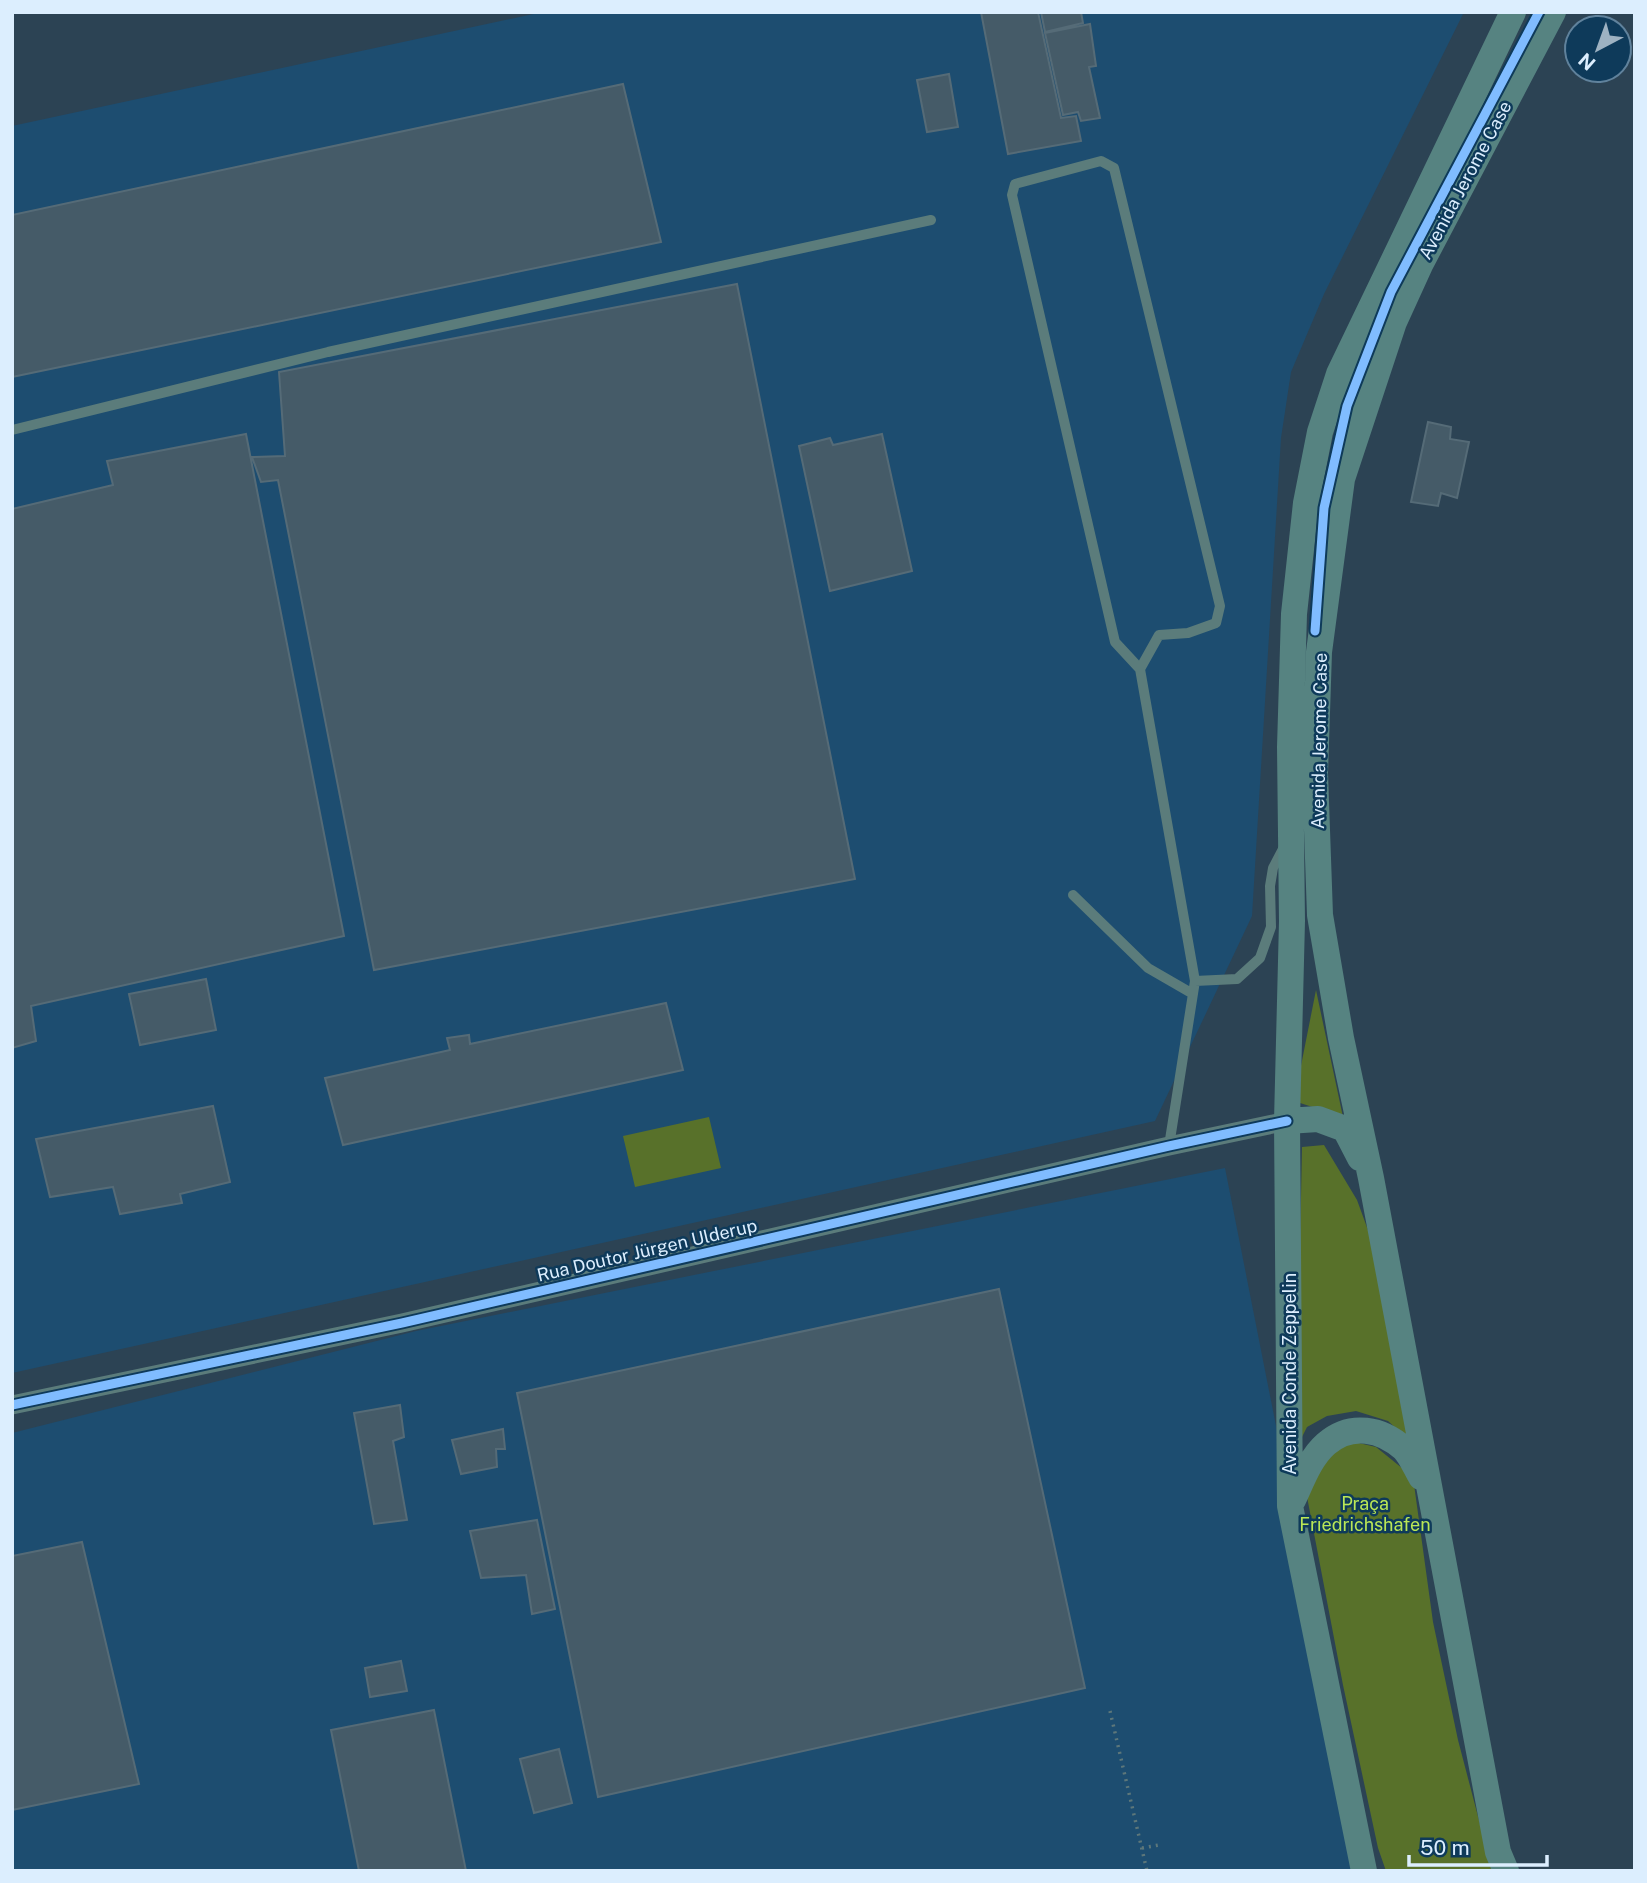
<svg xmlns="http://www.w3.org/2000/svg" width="1647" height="1883" viewBox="0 0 1647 1883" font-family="'Public Sans',sans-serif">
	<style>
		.built { fill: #1d4d70 }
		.green { fill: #58712a }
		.building { fill: #455b68; stroke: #556b77; stroke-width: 2 }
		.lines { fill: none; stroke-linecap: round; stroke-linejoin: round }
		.path { stroke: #5d777a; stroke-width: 3.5; stroke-dasharray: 2 5; stroke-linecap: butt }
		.service { stroke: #5b7c7b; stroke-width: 10 }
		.minor { stroke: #5b7c7b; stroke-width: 19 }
		.secondary { stroke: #568381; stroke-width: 26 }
		.cycleway-casing { stroke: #0e3a5a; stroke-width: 13 }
		.cycleway { stroke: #80bcff; stroke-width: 9 }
		.labels { text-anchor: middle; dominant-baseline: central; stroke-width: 5; stroke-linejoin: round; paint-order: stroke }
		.street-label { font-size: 18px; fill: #dceefe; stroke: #0e3a5a }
		.park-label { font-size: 18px; fill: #bae756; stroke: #0e3a5a }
	</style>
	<rect width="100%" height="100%" fill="#2c4354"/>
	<!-- built -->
	<path class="built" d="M543 12H1464L1324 294 1291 372 1281 438 1252 916 1155 1121 12 1373V126Z
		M1225 1168 1364 1871H12V1433L416 1331Z"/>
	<!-- green -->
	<path class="green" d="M1316 990 1343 1117 1294 1101Z
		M709 1117 721 1168 635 1187 623 1136Z
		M1324 1145 1357 1200 1391 1293 1409 1440 1388 1421 1356 1411 1327 1416 1307 1427 1296 1449 1302 1147Z
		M1350 1441 1376 1447 1413 1477 1433 1622 1458 1740 1486 1847 1495 1871H1386L1378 1848 1343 1685 1304 1481 1317 1461Z"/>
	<!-- building -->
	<path class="building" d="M981 12H1038L1061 118 1076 116 1081 141 1008 154Z
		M1041 12H1081L1083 23 1045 32Z
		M1090 24 1096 66 1089 67 1100 118 1081 121 1078 112 1063 115 1045 33Z
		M949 74 958 127 927 132 917 80Z
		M623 84 661 242 12 377V215Z
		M737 284 855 879 374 970 278 480 261 482 252 457 285 456 279 372Z
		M1428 422 1451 427 1450 439 1469 442 1457 498 1441 493 1438 506 1411 502Z
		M246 434 344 936 31 1006 36 1041 12 1048V509L113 485 107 461Z
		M882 434 912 571 830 591 799 446 830 438 833 445Z
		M206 979 216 1030 140 1045 129 994Z
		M666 1003 683 1070 343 1145 325 1078 450 1050 447 1038 469 1035 470 1044Z
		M213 1106 230 1182 180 1194 182 1203 120 1214 113 1187 50 1197 36 1139Z
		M999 1289 1085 1688 598 1797 517 1393Z
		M400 1405 404 1437 393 1441 407 1520 374 1524 354 1413Z
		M503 1429 505 1449H496L497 1467 461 1474 452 1440Z
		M537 1520 555 1609 532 1614 526 1575 481 1578 470 1531Z
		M82 1542 139 1784 12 1810V1556Z
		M401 1661 407 1691 370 1697 365 1668Z
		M434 1710 466 1871H359L331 1730Z
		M559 1749 572 1803 534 1813 520 1759Z"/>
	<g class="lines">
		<!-- path -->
		<path class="path" d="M1110 1711 1147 1871
			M1142 1848 1159 1845"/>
		<!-- service -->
		<path class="service" d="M12 430 328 352 931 220
			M1140 669 1159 635 1188 633 1216 623 1220 606 1114 168 1101 161 1015 184 1012 195 1115 642 1140 669 1195 981 1169 1146
			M1073 895 1148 968 1193 994
			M1195 981 1237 979 1260 958 1271 927 1270 886 1273 868 1284 847"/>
		<!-- minor -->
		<path class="minor" d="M12 1405 402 1323 1169 1146 1287 1121"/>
		<!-- secondary -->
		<path class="secondary" d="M1287 1121 1318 1119 1345 1129 1360 1158
			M1293 1500C1302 1481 1310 1458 1326 1444 1351 1422 1382 1429 1404 1449 1411 1456 1416 1469 1421 1477
			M1364 1871 1290 1506 1287 1121 1292 921 1290 747 1294 614 1306 503 1320 432 1339 374 1513 12
			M1506 1871 1498 1852 1371 1178 1341 1038 1320 915 1315 773 1319 652 1342 479 1394 322 1420 265 1553 12"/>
		<!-- cycleway casing -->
		<g class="cycleway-casing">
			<path id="cycleway" d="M1315 631 1324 508 1347 406 1391 292 1539 12
				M12 1405 402 1323 1169 1146 1287 1121"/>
		</g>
		<!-- cycleway -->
		<use href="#cycleway" class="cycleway"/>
	</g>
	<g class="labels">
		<!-- street labels -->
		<g class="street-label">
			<text transform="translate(1465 180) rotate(-62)">Avenida Jerome Case</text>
			<text transform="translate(1319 741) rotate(-89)">Avenida Jerome Case</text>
			<text transform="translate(647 1250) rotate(-13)">Rua Doutor Jürgen Ulderup</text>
			<text transform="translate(1289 1374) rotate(-90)">Avenida Conde Zeppelin</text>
		</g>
		<!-- park labels -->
		<g class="park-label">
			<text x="1365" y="1503">Praça<tspan x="1365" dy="21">Friedrichshafen</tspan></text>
		</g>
	</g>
	<!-- border -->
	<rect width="1647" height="1883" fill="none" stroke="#dceefe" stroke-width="28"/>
	<!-- north arrow -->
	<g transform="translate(1598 49) rotate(221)"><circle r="33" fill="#0e3a5a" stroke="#60829c" stroke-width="2"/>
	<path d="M0-5L12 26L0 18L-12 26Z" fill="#9eb2c2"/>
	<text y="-10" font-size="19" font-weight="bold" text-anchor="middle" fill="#dceefe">N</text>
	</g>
	<!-- scale -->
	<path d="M1409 1855v10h138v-10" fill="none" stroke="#dceefe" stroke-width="3.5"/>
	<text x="1420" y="1855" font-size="21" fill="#dceefe" stroke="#0e3a5a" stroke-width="5" paint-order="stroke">50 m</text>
</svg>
